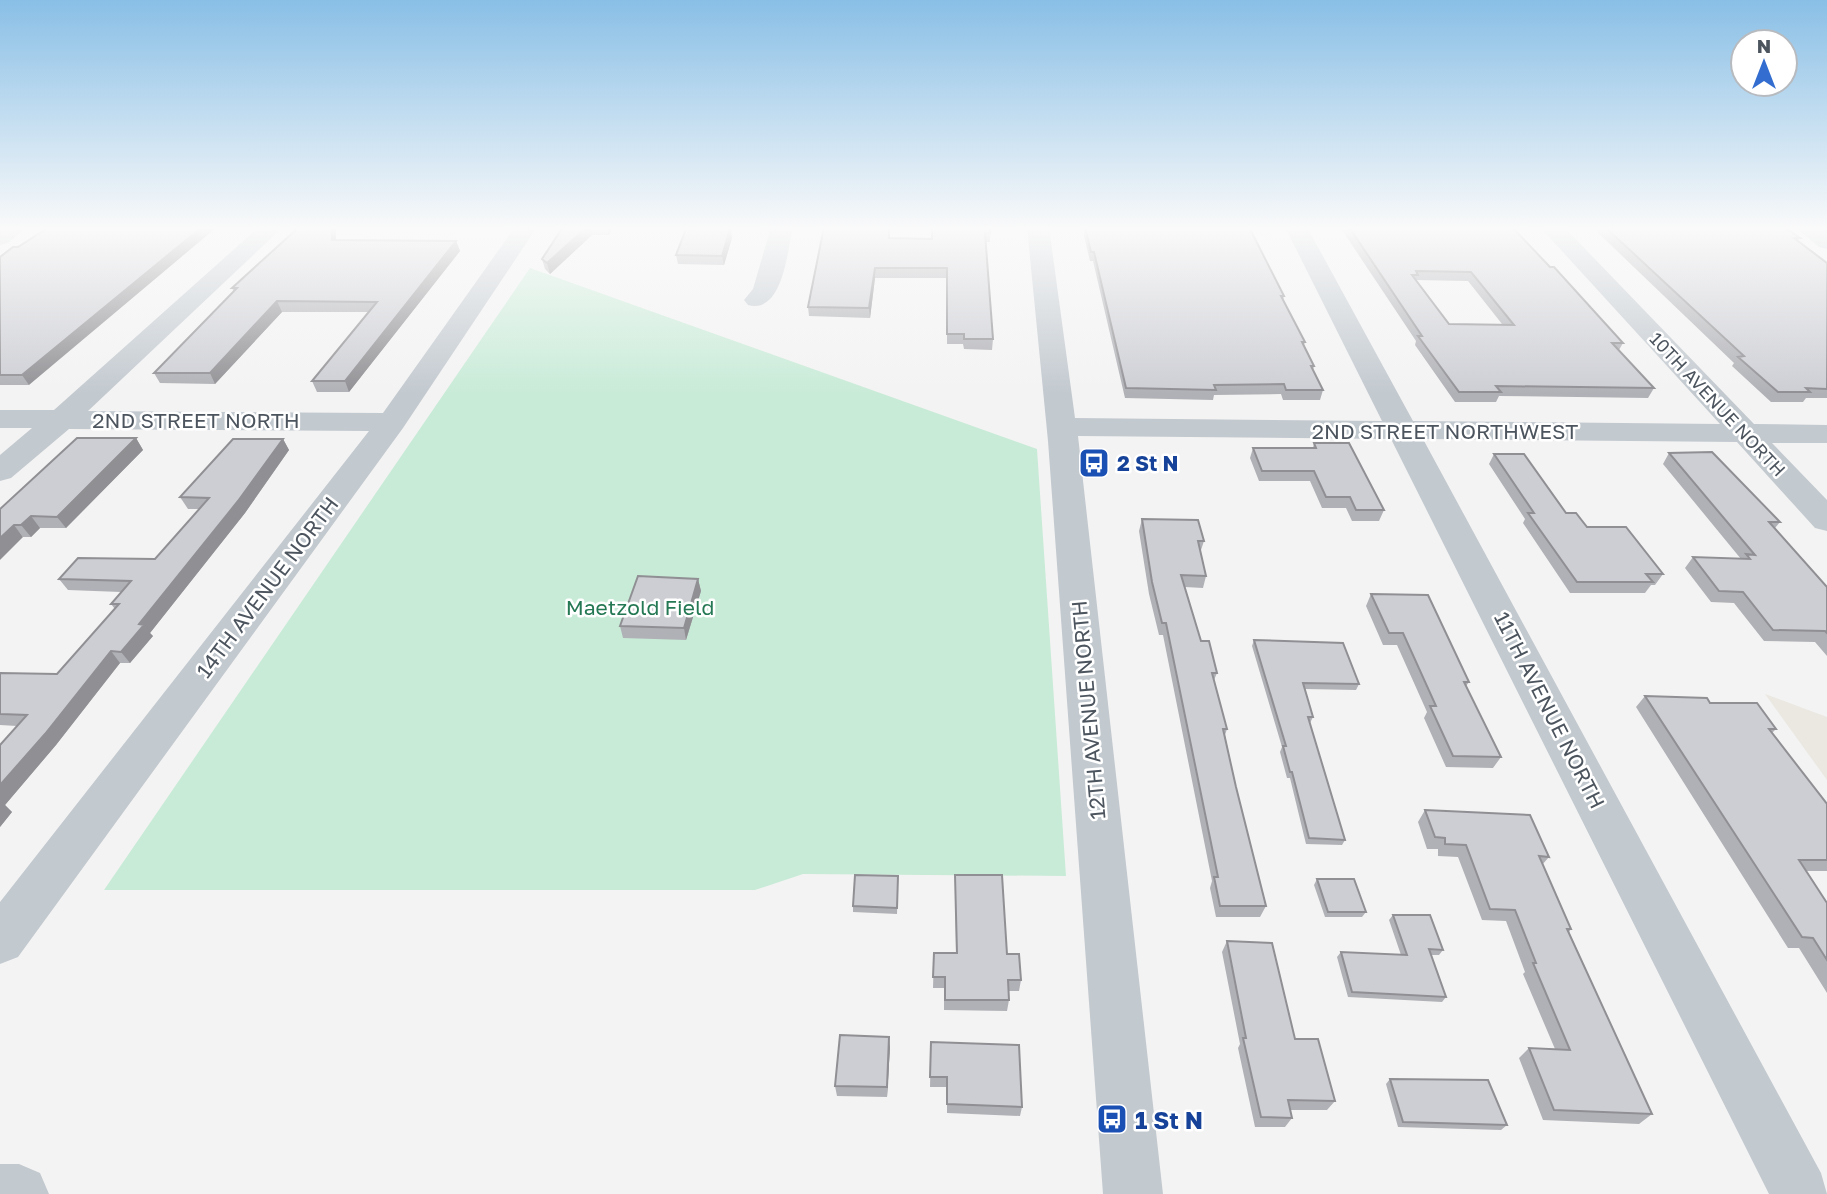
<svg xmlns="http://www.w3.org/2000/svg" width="1827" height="1194" viewBox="0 0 1827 1194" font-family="'Golos Text',sans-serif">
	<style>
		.commercial { fill: #eae8e1 }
		.green { fill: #c8ebd7 }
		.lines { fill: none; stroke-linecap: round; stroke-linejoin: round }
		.minor { fill: #c2c9cf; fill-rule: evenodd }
		.wall { fill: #b0b1b6; fill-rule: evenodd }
		.shaded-wall { fill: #909094 }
		.building { fill: #cdced4; stroke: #909094; stroke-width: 2; fill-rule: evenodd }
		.labels { text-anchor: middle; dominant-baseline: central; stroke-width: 5; stroke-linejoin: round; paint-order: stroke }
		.far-street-label { font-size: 18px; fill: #4c545e; stroke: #fff }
		.street-label { font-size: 21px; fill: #4c545e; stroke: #fff }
		.transit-label { font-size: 21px; font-weight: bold; fill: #164399; stroke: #fff; text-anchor: start }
		.park-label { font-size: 21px; fill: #247853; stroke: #fff }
		.near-transit-label { font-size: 24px; font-weight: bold; fill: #164399; stroke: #fff; text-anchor: start }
	</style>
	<rect width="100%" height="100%" fill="#f4f3f3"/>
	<!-- commercial -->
	<path class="commercial" d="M1765 694 1827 717V780Z"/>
	<!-- green -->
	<path class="green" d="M530 268 1037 449 1066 876 803 874 755 890H104Z"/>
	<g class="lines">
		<!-- minor -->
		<path class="minor" d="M0 227H27L8 243 0 245Z
			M259 227H283L88 411 383 413 515 227H537L403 428 18 957 0 964V902L369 431 69 429 11 478 0 481V455L32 428H0V410H54Z
			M771 227H793C787 252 783 314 748 305L744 300 753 289Z
			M1027 227H1049L1075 418 1382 421 1285 227H1307L1413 421 1720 424 1540 227H1564L1754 424 1827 425V443H1772L1827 500V531L1815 528 1737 442 1423 439 1821 1173 1827 1194H1769L1391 439 1078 436 1163 1194H1103L1048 441Z
			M1795 227H1821L1827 231V249L1819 247Z
			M0 1164H19L40 1173 49 1194H0Z"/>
	</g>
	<!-- wall -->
	<path class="wall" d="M563 227H613L609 235H592L550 274 545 269 542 259Z
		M697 227H733L731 232 732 238 724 265 678 264 676 255Z
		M1085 227 1284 296 1283 300 1305 342 1304 345 1314 366 1313 370 1323 390 1320 400H1283L1281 394 1214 395 1213 400 1125 398 1093 261H1090L1084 236Z
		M1340 227H1512L1623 343 1619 350 1654 388 1648 398 1499 396 1496 402H1455L1415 345 1416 341ZM1416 280 1468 281 1502 324H1449Z
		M1592 227H1784L1800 238 1798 241 1827 263V398H1806L1803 402H1771L1732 366 1734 363Z
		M336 228V240L456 241 460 251 349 392H317L312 381 369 312H282L215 384 160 383 154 373 234 292 232 288Z
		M990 233V242H986L993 339 992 350 964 349 963 344H947V278H875L870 318 809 316 808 307 889 238 932 239Z
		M18 247 29 385H0V257Z
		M136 438 143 450 66 528H40L31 537H23L0 509Z
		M283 439 289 450 245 513 150 633 153 636 130 663H120L56 745 5 805 12 812 0 827 17 726 0 725V673L57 674 115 609 111 604 121 592 68 590 59 579 155 559 199 509H188L180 497Z
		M1314 443 1384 510 1379 521H1352L1346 508H1322L1310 481H1259L1250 458 1253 448H1313Z
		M1669 453 1780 522 1775 528 1827 587V656L1815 642 1764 641 1734 603 1711 602 1685 568 1693 557 1741 559 1663 464Z
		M1494 454 1566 513 1663 574 1655 585H1651L1645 593H1570L1523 523 1525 519 1489 464Z
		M1142 519 1204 541 1200 553 1206 576 1203 588 1185 587 1201 641 1217 673 1214 680 1227 729 1225 735 1236 787 1266 906 1260 917H1216L1210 888 1212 881 1163 635H1159L1149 594 1139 531Z
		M698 579 701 591 686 640 623 638 620 626Z
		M1371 594 1469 682 1466 686 1501 757 1493 768 1446 767 1424 718 1427 712 1397 645H1383L1366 606Z
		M1254 640 1359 684 1356 690 1305 689 1313 717 1310 723 1345 840 1342 845 1306 844 1290 778H1287L1280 752 1282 747 1252 646Z
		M1645 696 1710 703 1776 729 1772 733 1827 804V871H1806L1827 903V993L1799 948H1788L1636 707Z
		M1425 810 1549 857 1542 865 1571 929 1569 932 1652 1114 1639 1124 1543 1120 1519 1058 1529 1048 1555 1049 1523 974 1525 972 1506 921 1482 920 1458 857 1438 856V849H1427L1418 822Z
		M955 875 1007 954 1021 980 1019 991H1008L1009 1000 1007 1011 944 1010V988H933L934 953H956Z
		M898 876 897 914 853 912V906Z
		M1317 879 1366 912 1362 917H1325L1314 885Z
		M1393 915 1443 950 1439 955H1431L1446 997 1442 1002 1348 997 1337 957 1341 952 1401 955 1389 920Z
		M1227 941 1295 1039 1335 1101 1327 1110H1290L1292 1118 1285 1127H1255L1238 1048 1240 1044 1222 952Z
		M931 1042 1022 1107 1020 1116 947 1113V1087H930Z
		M890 1047 887 1097 837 1096 835 1086Z
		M1390 1079 1507 1125 1501 1130 1398 1127 1386 1084Z"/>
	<!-- shaded-wall -->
	<path class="shaded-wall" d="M202 227H217L29 385 22 375Z
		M332 227H335L336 228V249L332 240Z
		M587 227H590L592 235 550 274 547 263Z
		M607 227H613L609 235Z
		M728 227H733L731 232 732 238 724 265 722 256Z
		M456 241 460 251 349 392 345 381Z
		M875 268V278L870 318 869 308Z
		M277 301 282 312 215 384 210 373Z
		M136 438 143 450 66 528 57 517Z
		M283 439 289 450 245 513 150 633 153 636 130 663 121 652 139 624Z
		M31 516 40 528 31 537 21 525Z
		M14 525 23 537 0 560V538Z
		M698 579 701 591 686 640 684 628Z
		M111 651 120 663 56 745 5 805 12 812 0 827V785Z
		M889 1037 890 1047 887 1097V1087Z"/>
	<!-- building -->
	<path class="building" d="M49 227H202L22 375H0V257L13 247H18Z
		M299 227H332V240L456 241 345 381H312L377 302 277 301 210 373H154L237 288H232Z
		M563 227H587L547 263 542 259Z
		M697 227H728L727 229H730L722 256 676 255 686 229H696Z
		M824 227H889V238L932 239V227H990V233H985L993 339H964V334H947V268H875L869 308 808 307Z
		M1085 227H1249L1284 296H1281L1305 342H1302L1314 366H1311L1323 390H1286L1284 384 1214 385 1216 390 1126 388 1094 252H1091Z
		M1349 227H1512L1550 267H1554L1623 343H1612L1654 388 1496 386 1501 392H1459L1418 336H1422ZM1416 271 1471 272 1514 325 1449 324 1412 275H1418Z
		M1605 227H1784L1800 238H1794L1827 263V389L1806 388 1810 392H1778L1738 357 1744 356Z
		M77 438H136L57 517 31 516 21 525H14L0 538V509Z
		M233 439H283L238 501 139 624 144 625 121 652 111 651 45 734 0 785V745L27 715 0 714V673L57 674 119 604H111L131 581 59 579 78 558 155 559 209 498 180 497Z
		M1314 443H1349L1384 510H1356L1350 497H1326L1314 471H1262L1253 448H1316Z
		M1712 452 1780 522H1769L1827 587V633L1825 631 1773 630 1743 592 1719 591 1693 557 1750 559 1746 554 1755 555 1669 453Z
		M1494 454H1524L1566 513H1576L1587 527H1626L1663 574H1646L1653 582H1577L1528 513H1534Z
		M1142 519 1198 520 1204 541H1198L1206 576 1181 575 1201 641H1209L1217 673H1212L1227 729H1223L1236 787 1266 906H1220L1214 877H1218L1166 623H1162L1152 582Z
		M638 576 698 579 684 628 620 626Z
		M1371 594 1428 595 1469 682H1464L1501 757 1453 756 1430 706H1436L1403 633H1389Z
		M1254 640 1343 643 1359 684 1303 683 1313 717H1308L1345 840 1309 838 1292 772H1290L1283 746H1286Z
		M1645 696 1707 698 1710 703H1757L1776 729H1769L1827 804V860H1799L1827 903V960L1813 938 1802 937Z
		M1425 810 1530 815 1549 857 1539 856 1571 929H1567L1652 1114 1554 1110 1529 1048 1570 1050 1533 963H1536L1515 910 1490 909 1466 845 1445 844V838L1435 837Z
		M855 875 898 876 897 908 853 906Z
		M955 875H1002L1007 954H1019L1021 980H1008L1009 1000H945V977H933L934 953H957Z
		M1317 879H1354L1366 912H1328Z
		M1393 915H1430L1443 950 1429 949 1446 997 1352 992 1341 952 1407 955Z
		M1227 941 1272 943 1295 1039H1318L1335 1101 1288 1100 1292 1118 1261 1117 1243 1038H1246Z
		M840 1035 889 1037 887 1087 835 1086Z
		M931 1042 1019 1045 1022 1107 947 1104V1077H930Z
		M1390 1079 1488 1080 1507 1125 1403 1122Z"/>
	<!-- sky -->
	<linearGradient id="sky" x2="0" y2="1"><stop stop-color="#89bfe6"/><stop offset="0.58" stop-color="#fafafa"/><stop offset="1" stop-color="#fafafa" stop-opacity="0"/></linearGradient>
	<rect width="1827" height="394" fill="url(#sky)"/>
	<!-- icons -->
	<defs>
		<g id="bus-square" transform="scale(1.575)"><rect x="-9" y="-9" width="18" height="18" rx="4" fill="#1a4fb4" stroke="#fff"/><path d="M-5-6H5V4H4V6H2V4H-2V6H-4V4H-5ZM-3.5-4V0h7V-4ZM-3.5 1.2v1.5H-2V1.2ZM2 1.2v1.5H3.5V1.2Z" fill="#fff"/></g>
	</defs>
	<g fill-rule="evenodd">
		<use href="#bus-square" x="1094" y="463"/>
		<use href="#bus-square" x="1112" y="1119"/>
	</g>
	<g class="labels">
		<!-- far-street labels -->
		<g class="far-street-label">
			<text transform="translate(1718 404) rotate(47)">10TH AVENUE NORTH</text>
		</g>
		<!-- street labels -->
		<g class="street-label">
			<text x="196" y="420">2ND STREET NORTH</text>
			<text x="1445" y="431">2ND STREET NORTHWEST</text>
			<text transform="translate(267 587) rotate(-53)">14TH AVENUE NORTH</text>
			<text transform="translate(1088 710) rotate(-95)">12TH AVENUE NORTH</text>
			<text transform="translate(1550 710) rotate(63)">11TH AVENUE NORTH</text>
		</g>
		<!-- transit labels -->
		<g class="transit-label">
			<text x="1117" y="463">2 St N</text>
		</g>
		<!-- park labels -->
		<g class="park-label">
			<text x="640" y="607">Maetzold Field</text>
		</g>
		<!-- near-transit labels -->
		<g class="near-transit-label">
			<text x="1135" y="1119">1 St N</text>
		</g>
	</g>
	<!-- north arrow -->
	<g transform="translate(1764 63)"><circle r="33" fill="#ffffff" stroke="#b7bbbf" stroke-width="2"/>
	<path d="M0-5L12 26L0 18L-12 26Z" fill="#326dcf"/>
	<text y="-10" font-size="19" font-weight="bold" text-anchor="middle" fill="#4c545e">N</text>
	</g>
</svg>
